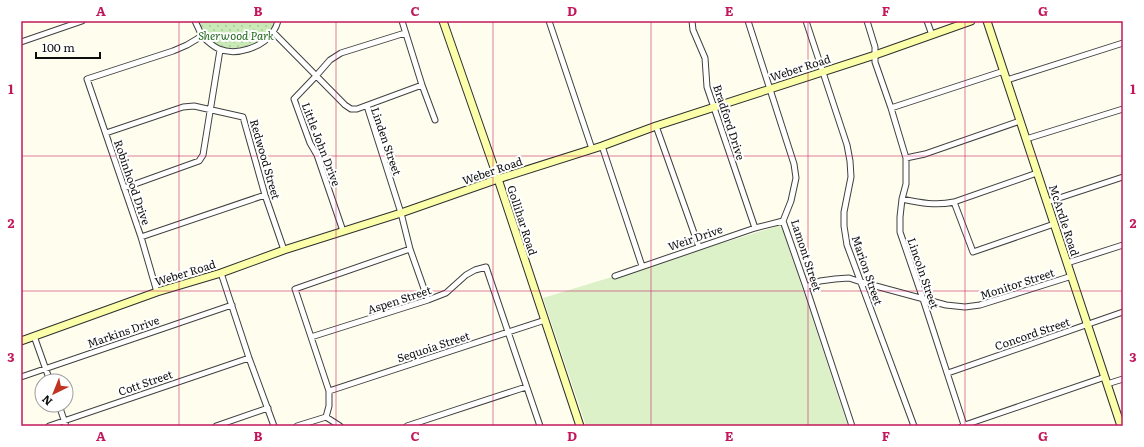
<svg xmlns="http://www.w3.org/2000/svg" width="1144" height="447" viewBox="0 0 1144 447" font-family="Literata,serif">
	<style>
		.green { fill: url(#green-dots) }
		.pitch { fill: #ddf1c9 }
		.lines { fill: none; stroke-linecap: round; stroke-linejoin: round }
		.street-casing { stroke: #404040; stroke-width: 7 }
		.secondary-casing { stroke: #2f2f2f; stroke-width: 9 }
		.street { stroke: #fff; stroke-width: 5 }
		.secondary { stroke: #fbffa9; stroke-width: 7 }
		.grid { fill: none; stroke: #c2185b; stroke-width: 1; stroke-opacity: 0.55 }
		.labels { text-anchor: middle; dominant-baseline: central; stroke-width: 4; stroke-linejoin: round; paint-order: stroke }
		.park-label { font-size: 11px; font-style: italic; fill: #20671c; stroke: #fff }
		.street-label { font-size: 11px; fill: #0d0d0d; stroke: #fff }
		.neatline { fill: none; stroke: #c2185b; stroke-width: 1.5 }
		.grid-label { font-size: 13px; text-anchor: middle; font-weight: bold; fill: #c2185b }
	</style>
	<defs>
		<pattern id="green-dots" width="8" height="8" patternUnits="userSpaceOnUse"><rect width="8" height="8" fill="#c9eab6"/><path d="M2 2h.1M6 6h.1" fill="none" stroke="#abc89b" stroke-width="1.8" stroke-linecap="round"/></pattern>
	</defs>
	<rect width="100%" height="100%" fill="#fffeee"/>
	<!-- green -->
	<path class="green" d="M198 21H275C271 33 262 40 251 45 227 53 206 46 198 21Z"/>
	<!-- pitch -->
	<path class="pitch" d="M778 226 782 227 848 426H586L543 298Z"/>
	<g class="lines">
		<!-- street casing -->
		<g class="street-casing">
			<path id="street" d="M195 21 202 36
				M402 21 422 85 435 120
				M549 21 592 149
				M692 21 693 30 705 58 707 87 755 228
				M748 21 794 164 796 178 791 201 783 221 806 287 852 426
				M806 21 847 145 850 161 851 177 844 212V226L847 245 914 426
				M867 21 875 47V62L891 108 906 158V184L902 199 900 217V232L923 299 964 425
				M927 21 932 35
				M273 32 345 105 351 109H357L422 85
				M21 42 82 21
				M1007 80 1123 43
				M367 106 401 213 410 249 428 300
				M891 108 1004 71
				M656 126 699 247
				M106 133 183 107 194 106 243 117 265 195 284 250
				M1026 139 1123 109
				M602 146 642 266
				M906 158 925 154 1020 121
				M124 188 199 161 203 155 220 50
				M902 199C921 203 936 206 954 202L1037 173
				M954 202 973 252 1054 224
				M1047 202 1123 177
				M343 231 317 155 310 143 294 99 316 76 330 60 341 53 405 33
				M141 237 265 195
				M1067 263 1123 245
				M221 273 249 358 274 426
				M615 276 755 228 783 221
				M806 287 820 281 835 279 849 278 861 282 946 305 965 307 980 305 1072 276
				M157 292 141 237 87 79 173 51 187 45 202 36C207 41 212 46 219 49 236 56 262 48 273 32 275 29 277 25 278 21
				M34 336 50 381
				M311 337 428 300 446 293 466 275 475 270 486 267 540 426
				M948 373 1123 312
				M21 377 232 305
				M1107 384 1123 379
				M329 391 545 320
				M59 405 66 426
				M49 426 249 358
				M216 426 268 408
				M297 426 326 417
				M340 426 326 417 329 406V391L295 289 410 249
				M407 426 526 387
				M962 426 1105 377"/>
		</g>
		<!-- secondary casing -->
		<g class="secondary-casing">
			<path id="secondary" d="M443 21 498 179 580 426
				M987 21 1121 426
				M21 341 157 292 221 273 284 250 401 213 498 179 602 146 656 126 875 55 971 21"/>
		</g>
		<!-- street -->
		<use href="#street" class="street"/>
		<!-- secondary -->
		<use href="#secondary" class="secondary"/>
	</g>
	<!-- grid -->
	<path class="grid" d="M179 21V426M336 21V426M493 21V426M651 21V426M808 21V426M965 21V426M21 156H1123M21 291H1123"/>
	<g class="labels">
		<!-- park labels -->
		<g class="park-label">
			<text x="236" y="35">Sherwood Park</text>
		</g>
		<!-- street labels -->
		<g class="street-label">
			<text transform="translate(800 67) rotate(-18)">Weber Road</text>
			<text transform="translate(730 122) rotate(72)">Bradford Drive</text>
			<text transform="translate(387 141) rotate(71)">Linden Street</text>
			<text transform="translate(322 144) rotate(69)">Little John Drive</text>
			<text transform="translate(266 159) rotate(74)">Redwood Street</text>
			<text transform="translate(492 170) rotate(-19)">Weber Road</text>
			<text transform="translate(133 182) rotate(71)">Robinhood Drive</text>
			<text transform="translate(523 220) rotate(72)">Gollihar Road</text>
			<text transform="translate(1065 220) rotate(72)">McArdle Road</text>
			<text transform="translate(695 237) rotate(-19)">Weir Drive</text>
			<text transform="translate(807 255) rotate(72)">Lamont Street</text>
			<text transform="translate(868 270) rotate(71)">Marion Street</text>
			<text transform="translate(185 272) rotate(-17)">Weber Road</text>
			<text transform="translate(924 273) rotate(71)">Lincoln Street</text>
			<text transform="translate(1017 283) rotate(-18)">Monitor Street</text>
			<text transform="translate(399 299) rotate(-18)">Aspen Street</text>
			<text transform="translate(123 331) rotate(-19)">Markins Drive</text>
			<text transform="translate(1032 333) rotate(-19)">Concord Street</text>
			<text transform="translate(433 346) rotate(-18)">Sequoia Street</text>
			<text transform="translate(145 382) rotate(-19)">Cott Street</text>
		</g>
	</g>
	<!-- border -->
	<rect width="1144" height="447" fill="none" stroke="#ffffff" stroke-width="44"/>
	<!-- north arrow -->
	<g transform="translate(54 393) rotate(223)"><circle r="19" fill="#ffffff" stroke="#9e9e9e"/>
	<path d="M0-3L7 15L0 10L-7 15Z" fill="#c23221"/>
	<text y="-6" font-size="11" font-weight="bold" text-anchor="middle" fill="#0d0d0d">N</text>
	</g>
	<!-- scale -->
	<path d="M36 52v6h64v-6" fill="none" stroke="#0d0d0d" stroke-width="2"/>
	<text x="42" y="52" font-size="12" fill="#0d0d0d" stroke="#ffffff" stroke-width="3" paint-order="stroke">100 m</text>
	<rect x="22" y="22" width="1100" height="403" class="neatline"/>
	<g class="grid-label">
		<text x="101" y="16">A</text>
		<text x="258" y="16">B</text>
		<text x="415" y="16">C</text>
		<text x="572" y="16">D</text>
		<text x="729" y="16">E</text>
		<text x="886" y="16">F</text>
		<text x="1043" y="16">G</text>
		<text x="11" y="94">1</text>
		<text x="1133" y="94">1</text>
		<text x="11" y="228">2</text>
		<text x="1133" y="228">2</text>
		<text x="11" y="362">3</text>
		<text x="1133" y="362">3</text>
		<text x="101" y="441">A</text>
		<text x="258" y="441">B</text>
		<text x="415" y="441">C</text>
		<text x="572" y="441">D</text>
		<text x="729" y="441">E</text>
		<text x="886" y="441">F</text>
		<text x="1043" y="441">G</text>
	</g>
</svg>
